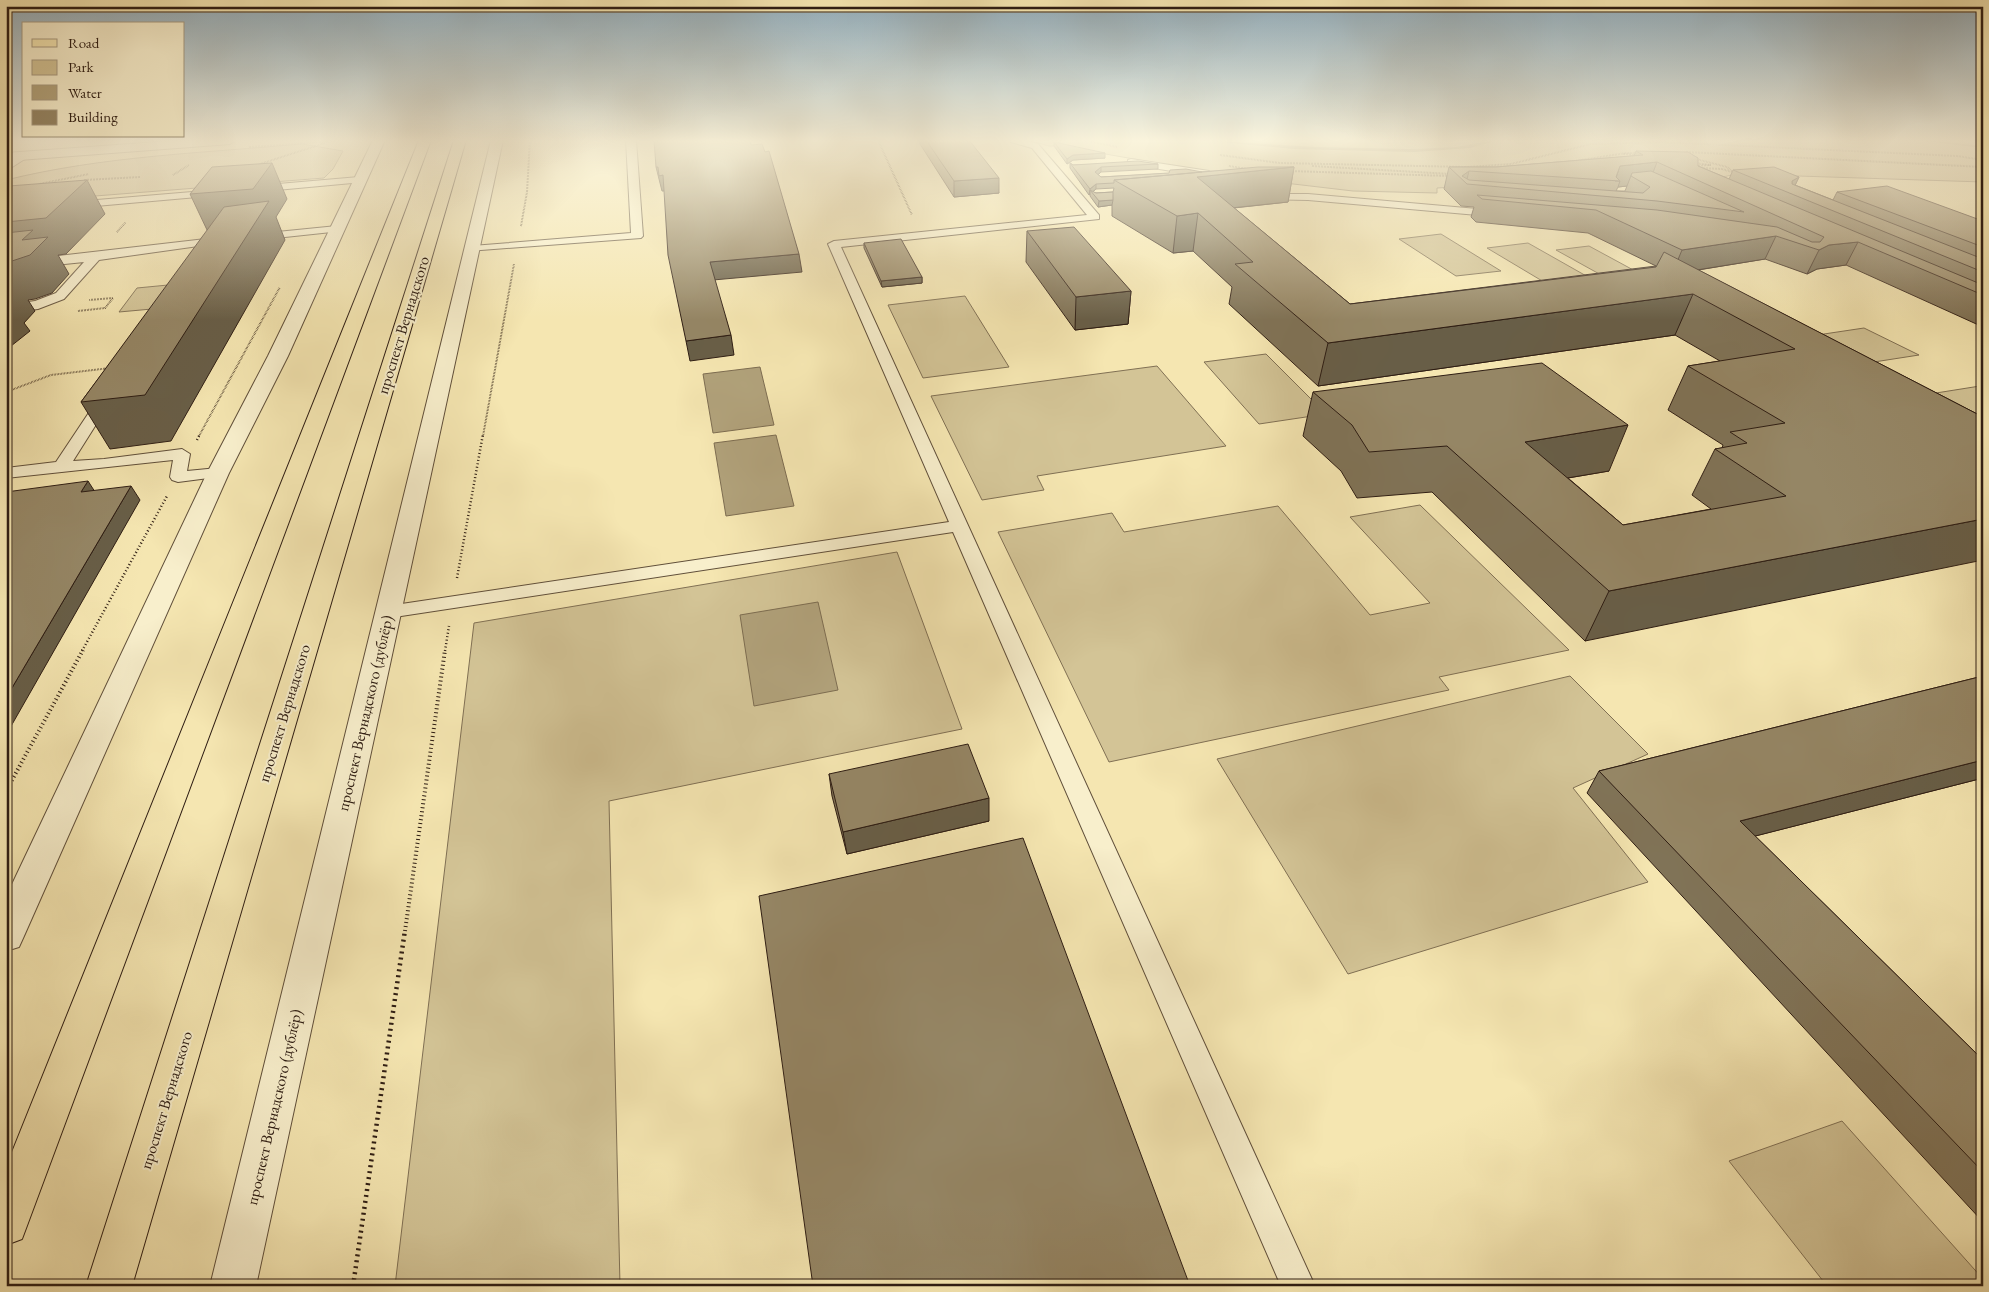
<svg xmlns="http://www.w3.org/2000/svg" width="1989" height="1292" viewBox="0 0 1989 1292" font-family="'EB Garamond',serif">
	<style>
		.green { fill: #d3c496; stroke: #807054 }
		.water { fill: #b1a27b; stroke: #7d6d51 }
		.lines { fill: none; stroke-linecap: round; stroke-linejoin: round }
		.stream { fill: #7d6d51; fill-rule: evenodd }
		.service-casing { stroke: #604f3a; stroke-width: 2 }
		.tertiary-casing { stroke: #604f3a; stroke-width: 2 }
		.primary-casing { stroke: #2e1d13; stroke-width: 2 }
		.path-far3 { stroke: #2e1d13; stroke-width: 2; stroke-dasharray: 0.5 1; stroke-linecap: butt }
		.path-far2 { stroke: #2e1d13; stroke-width: 2.5; stroke-dasharray: 1 2.5; stroke-linecap: butt }
		.path-far1 { stroke: #2e1d13; stroke-width: 4; stroke-dasharray: 1 3; stroke-linecap: butt }
		.path { stroke: #2e1d13; stroke-width: 4.5; stroke-dasharray: 2 4; stroke-linecap: butt }
		.service { fill: #f8efcc; fill-rule: evenodd }
		.tertiary { fill: #f8efcc; fill-rule: evenodd }
		.primary { fill: #f5e6b1; fill-rule: evenodd }
		.wall { fill: #807357; stroke: #2e1d13; fill-rule: evenodd }
		.shaded-wall { fill: #685e47; stroke: #2e1d13 }
		.building { fill: #958665; stroke: #2e1d13 }
		.labels { text-anchor: middle; dominant-baseline: central; stroke-width: 4; stroke-linejoin: round; paint-order: stroke }
		.street-label { font-size: 16px; fill: #2e1d13; stroke: #f8efcc }
	</style>
	<rect width="100%" height="100%" fill="#f5e6b1"/>
	<filter id="stains"><feTurbulence type="fractalNoise" baseFrequency=".004" numOctaves="4"/><feColorMatrix values="0 0 0 0 .2 0 0 0 0 .09 0 0 0 0 .02 0 0 0 .5 -.17"/></filter>
	<radialGradient id="worn" r=".72"><stop offset=".6" stop-color="#630" stop-opacity="0"/><stop offset="1" stop-color="#630" stop-opacity=".3"/></radialGradient>
	<!-- green -->
	<path class="green" d="M1028 140H1983V182L1736 174 1714 179 1576 180 1437 188V193L1353 191 1242 178 1060 146H1049Z
		M302 144 343 151 333 169 324 178 6 203V180C103 156 203 153 302 144Z
		M1441 234 1501 271 1456 276 1399 239Z
		M1528 243 1597 282 1554 288 1487 248Z
		M1589 246 1637 272 1603 276 1556 250Z
		M168 285 152 309 119 312 137 288Z
		M965 296 1009 367 923 378 888 305Z
		M1864 328 1919 355 1816 371 1764 343Z
		M1266 354 1326 414 1259 424 1204 362Z
		M1157 366 1226 446 1037 476 1044 490 982 500 931 396Z
		M1980 386 1983 387V428L1873 403Z
		M1420 505 1569 650 1439 677 1449 690 1109 762 998 532 1112 513 1124 532 1278 506 1370 615 1430 603 1350 517Z
		M897 552 962 729 609 801 620 1286H395L474 623Z
		M1570 676 1648 754 1573 788 1648 882 1348 974 1217 759Z
		M1842 1121 1983 1279V1286H1827L1729 1161Z"/>
	<!-- water -->
	<path class="water" d="M760 367 774 425 713 433 703 374Z
		M776 435 794 506 726 516 714 443Z
		M818 602 838 690 754 706 740 615Z"/>
	<g class="lines">
		<!-- stream -->
		<path class="stream" d="M1200 140 1317 147 1414 149 1456 147 1494 140H1499L1470 148 1414 152 1294 149Z
			M1916 140H1927L1983 146V148Z"/>
		<!-- service casing -->
		<g class="service-casing">
			<path id="service" d="M626 140H636L643 236 641 238 468 251V247L472 246 631 233Z
				M1010 140H1023L1038 144 1099 215V219L841 247 1315 1286H1281L953 532 388 618 381 616 378 612 381 608 388 606 949 522 828 244 834 241 1087 215 1032 148 1011 142Z
				M23 153 31 155 6 171V164Z
				M1131 159 1209 171 1214 174 1209 177 1128 164V160Z
				M359 177 364 180 363 182 255 192 250 189 255 186Z
				M216 190 220 191V195L73 208 68 205 73 202Z
				M1263 194H1308L1500 211 1505 214 1500 217 1308 200 1259 199V195Z
				M337 226 343 229 341 231 257 240 251 237 257 234Z
				M223 237 227 238V242L99 260 64 299 38 309 6 313V305L35 301 56 293 84 262 6 270V262Z
				M107 392 114 396 73 461 104 459 182 449 190 454 187 471 218 468 226 473 224 476 178 482 172 480 170 477 173 460 6 478V468L56 462 102 393Z"/>
		</g>
		<!-- tertiary casing -->
		<g class="tertiary-casing">
			<path id="tertiary" d="M185 140H236L230 144 6 161V153Z
				M373 140H385L288 356 229 473 24 936 19 947 6 951V897L207 473 268 356Z
				M491 140H503L256 1286H210Z"/>
		</g>
		<!-- primary casing -->
		<g class="primary-casing">
			<path id="primary" d="M419 140H431L28 1223 22 1239 6 1245V1167Z
				M454 140H466L132 1286H86Z"/>
		</g>
		<!-- path-far3 -->
		<path class="path-far3" d="M878 140 912 215
			M1084 140 1117 147
			M1120 140 1127 141
			M249 147 348 140
			M1686 152 1983 167
			M1623 154 1637 155
			M1220 155 1280 163 1467 167 1511 164 1591 144 1661 142 1957 156 1983 160
			M1696 159 1727 167 1732 171
			M1575 161 1626 153 1678 152
			M260 164 325 143
			M1229 166 1248 169
			M1312 166 1451 174
			M1695 166 1710 165 1696 163
			M1700 168 1722 169 1735 173
			M1289 171 1450 176
			M173 175 189 165
			M84 180 140 177
			M39 184 89 174
			M521 226 527 192 530 140
			M117 232 126 222
			M78 311 105 308 113 298 89 300
			M6 392 51 375 110 368
			M199 436 280 287
			M483 436 514 264"/>
		<!-- path-far2 -->
		<path class="path-far2" d="M197 440 200 434
			M457 578 483 434
			M82 651 167 496
			M445 651 449 626"/>
		<!-- path-far1 -->
		<path class="path-far1" d="M6 791 83 650
			M405 931 445 650"/>
		<!-- path -->
		<path class="path" d="M353 1286 405 930"/>
		<!-- service -->
		<use href="#service" class="service"/>
		<!-- tertiary -->
		<use href="#tertiary" class="tertiary"/>
		<!-- primary -->
		<use href="#primary" class="primary"/>
	</g>
	<!-- wall -->
	<path class="wall" d="M919 140H969L999 193 954 197 920 144Z
		M1054 142 1105 158 1073 160 1067 164 1054 146Z
		M1636 151 1698 166 1729 179 1733 170 1799 177 1795 185 1833 200 1837 192 1983 221V327L1846 265 1817 269 1807 274 1765 259 1698 270 1983 417 1585 641 1432 492 1357 498 1341 471 1303 436 1313 392 1609 471 1568 478 1623 525 1711 509 1692 495 1715 449 1722 448 1723 445 1668 410 1688 366 1720 361 1675 335 1318 386 1229 304 1232 287 1193 251 1173 253 1112 216V205L1098 207 1090 196V194L1089 195 1070 168V163L1073 165 1158 164V169L1101 172 1098 175 1101 177 1294 167 1288 202 1234 208 1350 304 1656 266 1588 233 1476 222 1471 217 1474 207 1461 206 1444 189 1449 167H1496L1634 156ZM1627 186 1625 191H1616L1618 187ZM1114 188 1113 192 1096 193 1093 192 1096 189Z
		M1027 231 1131 291 1128 324 1075 330 1026 262Z
		M864 243 922 277V283L882 287 864 248Z
		M1983 676V778L1755 836 1983 1060V1222L1587 793 1599 771Z
		M829 774 989 821 847 854 832 796Z"/>
	<!-- shaded-wall -->
	<path class="shaded-wall" d="M1105 153V158L1073 160 1067 164V159L1073 155Z
		M1657 162 1649 183 1632 173 1627 186 1618 187 1620 181H1615L1620 166Z
		M272 163 287 199 276 217 285 240 171 441 110 449 81 402 208 232 190 194Z
		M656 167H658L663 175 667 191H662Z
		M1101 167V172L1094 178 1095 172Z
		M1294 167 1288 202 1193 212 1197 177Z
		M1469 171 1466 183 1462 176Z
		M1799 177 1791 194 1792 181Z
		M999 178V193L954 197V181Z
		M87 180 105 214 66 254 58 255 69 274 52 293 35 299 28 300 35 311 24 323 30 331 6 350V222Z
		M1096 184V189L1092 192 1090 190V194L1089 195 1090 189Z
		M1113 200 1112 205 1098 207 1099 201Z
		M1198 213 1193 251 1173 253 1177 216Z
		M1776 236 1765 259 1672 274 1682 250Z
		M1858 242 1846 265 1817 269 1807 274 1819 250 1829 245Z
		M799 254 802 272 713 280 710 262Z
		M922 277V283L882 287 881 281Z
		M1131 291 1128 324 1075 330 1076 297Z
		M1693 294 1675 335 1318 386 1328 343Z
		M731 335 734 355 690 361 686 341Z
		M1628 425 1609 471 1508 488 1525 442Z
		M88 481 97 495 81 492Z
		M131 486 140 500 6 735V698Z
		M1983 519V560L1585 641 1609 591Z
		M1983 760V778L1724 844 1740 821Z
		M989 798V821L847 854 843 832Z"/>
	<!-- building -->
	<path class="building" d="M654 140H750L751 145 762 144 765 152 769 151 799 254 710 262 731 335 686 341 668 255 663 175 659 176 658 167H656Z
		M926 140H969L999 178 954 181Z
		M1054 142 1105 153 1073 155 1067 159Z
		M1636 151 1688 152 1698 158V166L1983 285V295L1858 242 1829 245 1819 250 1776 236 1682 250 1596 210 1482 199 1477 195 1657 210 1777 227 1812 242H1820L1824 237 1657 162 1620 166 1616 177 1620 181 1469 171 1462 176 1469 180 1643 193 1650 187 1631 176 1632 173 1651 171 1744 212 1657 201 1467 184 1449 167H1496L1643 155Z
		M1138 161 1158 164 1101 167 1095 172 1101 177 1169 173 1170 170 1186 169 1202 172 1114 180V183L1096 184 1090 189 1070 163 1073 165Z
		M272 163 253 189 190 194 212 167Z
		M1258 167H1294L1197 177 1350 304 1656 267 1664 252 1983 417V519L1609 591 1447 446 1369 452 1352 425 1313 392 1542 363 1628 425 1525 442 1623 525 1786 496 1715 449 1747 443 1730 432 1785 423 1688 366 1795 349 1693 294 1328 343 1235 264 1253 262 1198 213 1177 216 1114 180Z
		M1774 167 1799 177 1792 181V184L1983 259V272L1733 170Z
		M87 180 46 218 6 222V188L9 186Z
		M1887 186 1983 221V247L1837 192Z
		M1090 190 1096 193 1113 192V200L1099 201Z
		M269 201 145 395 81 402 224 207Z
		M1074 227 1131 291 1076 297 1027 231Z
		M33 230 22 240 48 237 30 255 12 261 6 262V233Z
		M901 239 922 277 881 281 864 243Z
		M11 273 6 278V274Z
		M88 481 81 492 131 486 6 698V492Z
		M1983 676V760L1740 821 1983 1060V1172L1599 771Z
		M968 744 989 798 843 832 829 774Z
		M1023 838 1190 1286H813L759 896Z"/>
	<!-- sky -->
	<linearGradient id="sky" x2="0" y2="1"><stop stop-color="#92adbc"/><stop offset="0.44" stop-color="#faf4dc"/><stop offset="1" stop-color="#faf4dc" stop-opacity="0"/></linearGradient>
	<rect width="1989" height="320" fill="url(#sky)"/>
	<g class="labels">
		<!-- street labels -->
		<g class="street-label">
			<text transform="translate(403 325) rotate(-73)">проспект Вернадского</text>
			<text transform="translate(284 713) rotate(-73)">проспект Вернадского</text>
			<text transform="translate(365 713) rotate(-77)">проспект Вернадского (дублёр)</text>
			<text transform="translate(166 1100) rotate(-73)">проспект Вернадского</text>
			<text transform="translate(274 1107) rotate(-77)">проспект Вернадского (дублёр)</text>
		</g>
	</g>
	<!-- margin -->
	<rect width="1989" height="1292" fill="none" stroke="#f5e6b1" stroke-width="25"/>
	<rect x="8" y="8" width="1974" height="1277" fill="none" stroke="#2e1d13" stroke-width="2.5"/>
	<rect x="12" y="12" width="1964" height="1267" fill="none" stroke="#2e1d13"/>
	<!-- legend -->
	<rect x="22" y="22" width="162" height="115" fill="#f8efcc" stroke="#a79b82"/>
	<rect x="32" y="39" width="25" height="8" fill="#f5e6b1" stroke="#a79b82"/>
	<text x="68" y="48" font-size="15" fill="#2e1d13">Road</text>
	<rect x="32" y="60" width="25" height="15" fill="#d3c496" stroke="#a79b82"/>
	<text x="68" y="72" font-size="15" fill="#2e1d13">Park</text>
	<rect x="32" y="85" width="25" height="15" fill="#b1a27b" stroke="#a79b82"/>
	<text x="68" y="98" font-size="15" fill="#2e1d13">Water</text>
	<rect x="32" y="110" width="25" height="15" fill="#958665" stroke="#a79b82"/>
	<text x="68" y="122" font-size="15" fill="#2e1d13">Building</text>
	<rect width="100%" height="100%" filter="url(#stains)"/>
	<rect width="100%" height="100%" fill="url(#worn)"/>
</svg>
